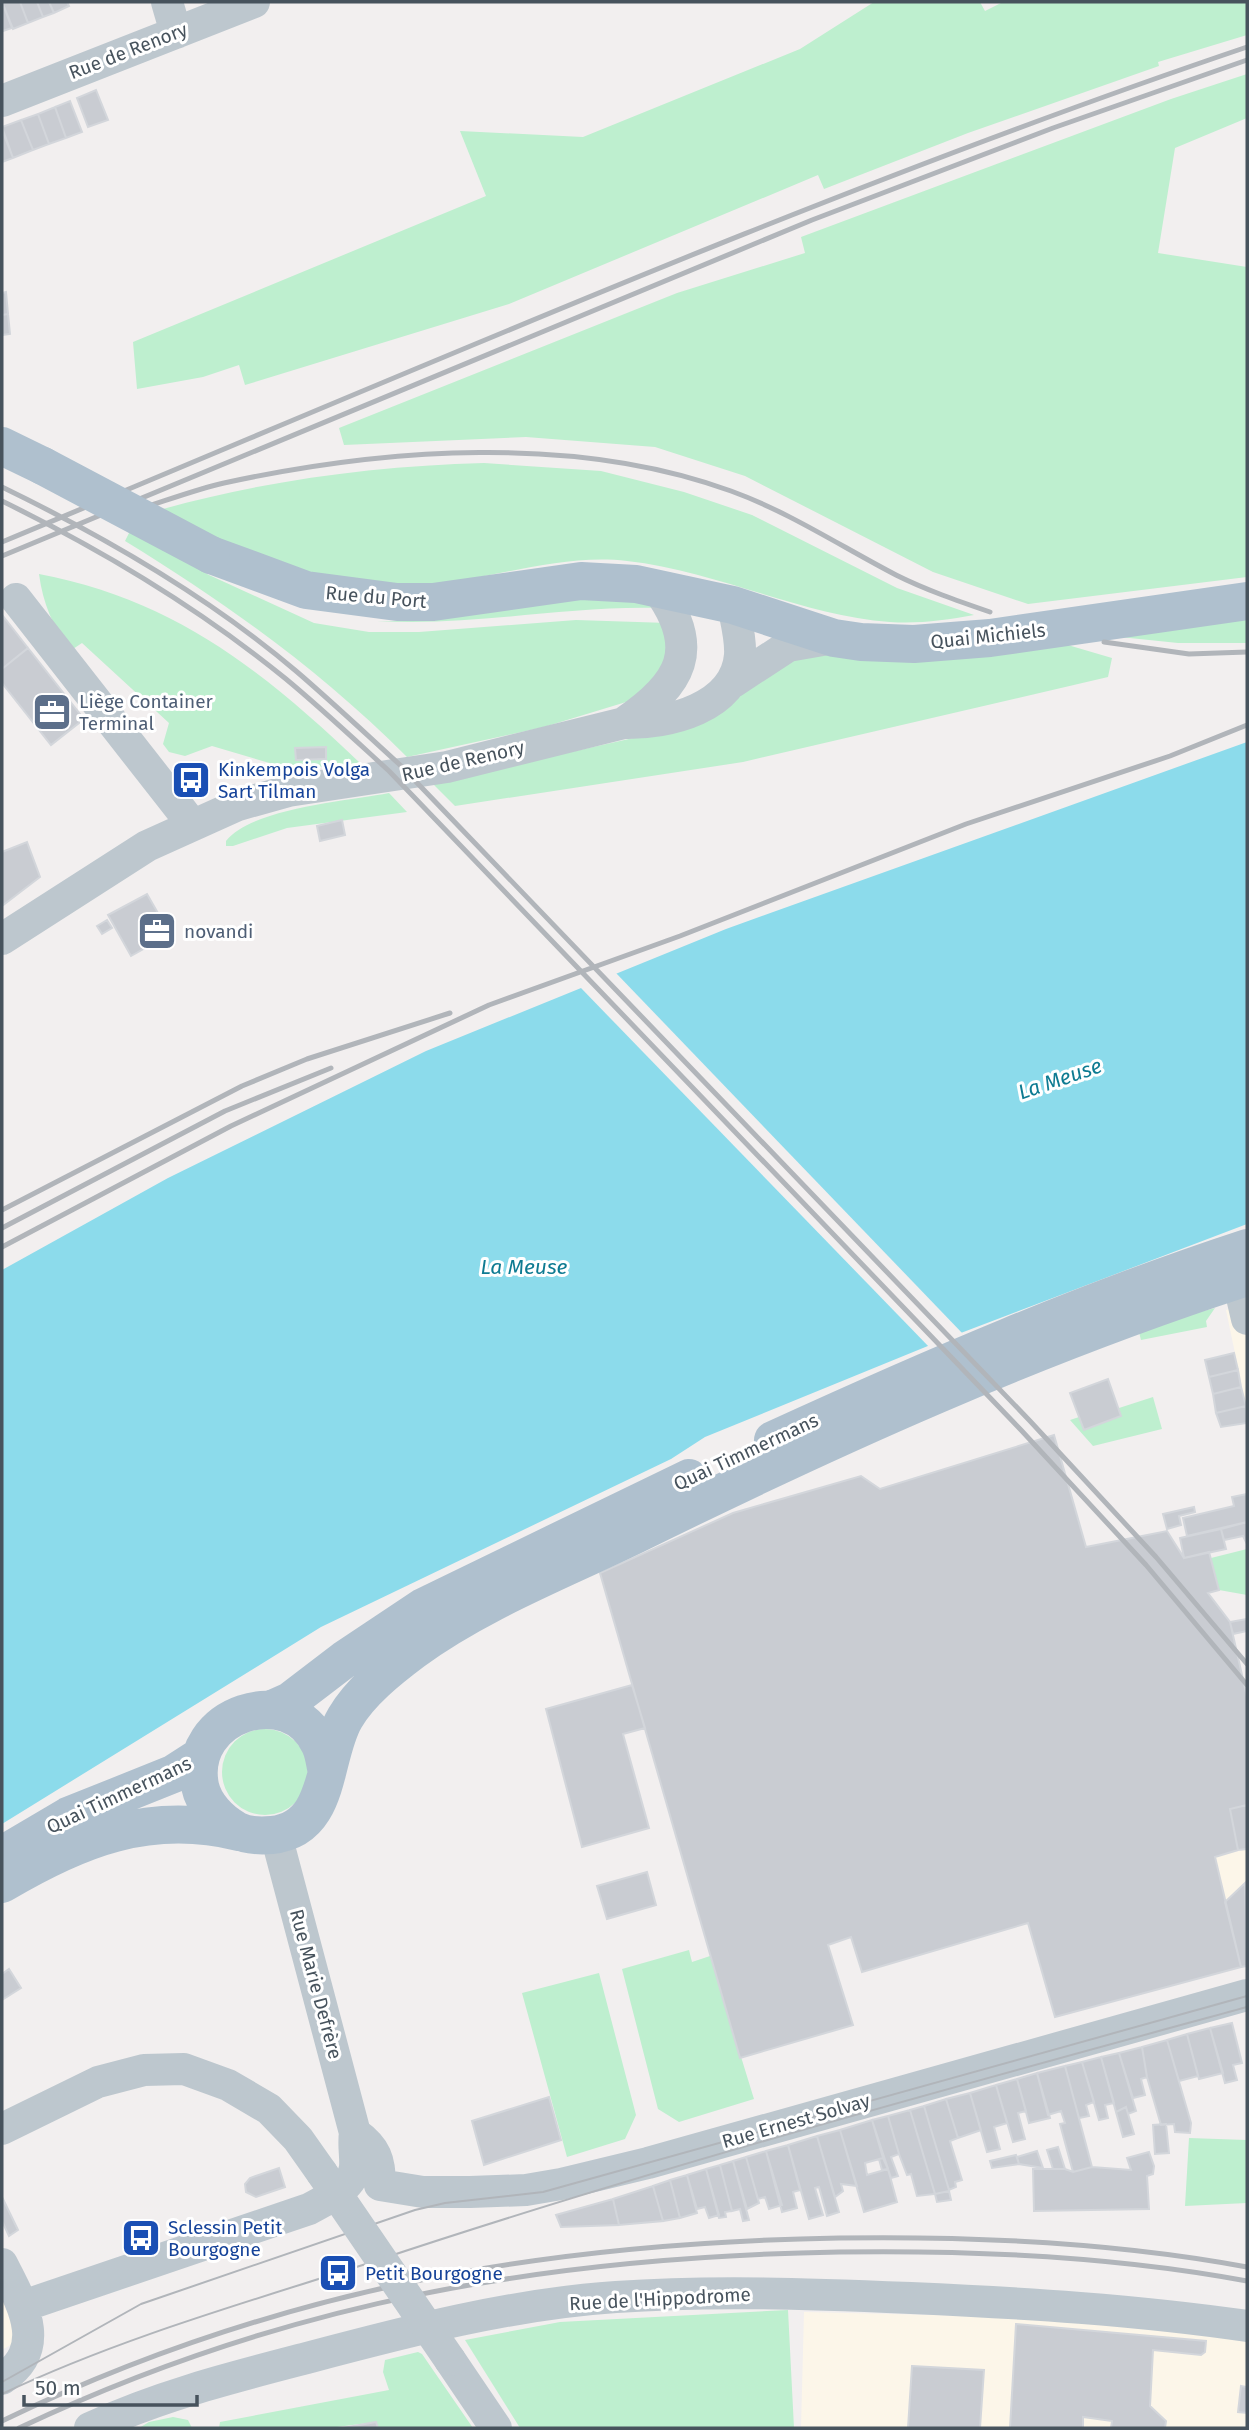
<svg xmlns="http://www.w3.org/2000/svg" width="1249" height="2430" viewBox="0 0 1249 2430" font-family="'Fira Sans',sans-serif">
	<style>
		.commercial { fill: #fcf6e9 }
		.green { fill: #beefcf }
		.water { fill: #8cdbeb }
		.pier { fill: #f2efef }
		.building { fill: #c9ccd2; stroke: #d3d6db; stroke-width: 2 }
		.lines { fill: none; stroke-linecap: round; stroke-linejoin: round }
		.minor { stroke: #bdc7ce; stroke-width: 32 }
		.major { stroke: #afc0ce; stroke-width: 38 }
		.tram { stroke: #b1b5ba; stroke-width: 2 }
		.rail { stroke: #b1b5ba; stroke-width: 5 }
		.minor-bridge { stroke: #bdc7ce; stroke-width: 32 }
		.major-bridge { stroke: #afc0ce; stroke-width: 38 }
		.labels { text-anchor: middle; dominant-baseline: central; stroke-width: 6; stroke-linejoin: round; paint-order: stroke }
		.street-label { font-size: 19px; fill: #47535d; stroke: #fff }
		.service-label { font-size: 19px; fill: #4e5e75; stroke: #fff; text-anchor: start }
		.transit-label { font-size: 19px; fill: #164399; stroke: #fff; text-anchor: start }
		.water-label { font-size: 21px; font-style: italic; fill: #0e7b92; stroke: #fff }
	</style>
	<rect width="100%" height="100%" fill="#f2efef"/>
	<!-- commercial -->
	<path class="commercial" d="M1247 1304V1411L1226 1310Z
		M1247 1849V1966L1241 1967 1215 1857Z
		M2 2295 24 2337 2 2350Z
		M804 2312 1021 2317 1247 2337V2428H801Z"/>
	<!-- green -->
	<path class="green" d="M874 2H980L985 11 1003 2H1247V35L1158 62 1159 66 968 133 824 189 818 175 509 304 245 385 239 365 203 377 137 389 133 342 486 196 460 131 583 137 800 49Z
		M1247 74V118L1175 148 1158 253 1247 267V577L1028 604 933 572 745 476 655 447 526 437 344 445 339 428 677 293 805 253 801 237 1171 99Z
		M484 463 601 471 684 492 752 515 897 588 974 615C946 620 919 624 890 622 800 615 717 571 627 561 568 554 508 574 449 582 381 592 295 574 232 548 208 538 185 521 163 509 268 480 375 466 484 463Z
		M130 531 209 575 314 623 369 632H419L576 620 668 623 676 661 636 699 544 727 407 757C320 670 229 605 125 541Z
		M39 574C173 599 264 671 360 763L293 770 212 746 185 756 169 752 163 744 169 723 82 643 70 651C53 626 43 604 39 574Z
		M580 598 634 600 656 608C563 606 470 627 377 621H406Z
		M1247 617V643H1178L1120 637Z
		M1061 643 1112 658 1108 677 743 762 455 806 432 783 696 724 798 653Z
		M389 793 407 812 287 828 233 846H226V841C252 808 348 801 389 793Z
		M1215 1308 1206 1321 1207 1327 1141 1340 1138 1328Z
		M1153 1397 1162 1429 1093 1446 1070 1420 1079 1417 1084 1430 1121 1416 1119 1408Z
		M1247 1549V1595L1219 1590 1211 1558Z
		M222 1772a43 43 0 1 1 86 0a43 43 0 1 1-86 0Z
		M689 1950 692 1962 710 1956 754 2099 679 2122 658 2109 622 1969Z
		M599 1973 636 2115 625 2139 567 2157 522 1993Z
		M1189 2138 1247 2140V2203L1185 2206Z
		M788 2310 794 2428H520L465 2340 560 2322Z
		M418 2352 422 2354 473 2428H378L376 2422 329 2428H219L220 2422 389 2390 383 2372 385 2360Z
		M173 2417 188 2420 192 2428H139L149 2422Z"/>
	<!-- water -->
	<path class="water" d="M1247 742V1224L945 1339 705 1437 671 1459 321 1627 2 1824V1270L168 1178 426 1051 726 929Z"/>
	<!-- pier -->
	<path class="pier" d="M615 972 964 1335 931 1349 580 987Z"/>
	<!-- building -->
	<path class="building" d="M2 2H20L28 23 13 29Z
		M2 2 12 28 3 31 2 29Z
		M20 2H37L43 17 28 23Z
		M37 2H49L54 13 43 17Z
		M49 2H67L69 6 54 13Z
		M96 90 108 120 88 127 77 98Z
		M70 101 82 132 66 138 55 107Z
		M55 107 66 138 49 144 38 114Z
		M38 114 49 144 33 150 21 120Z
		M21 120 33 150 13 158 2 127Z
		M2 130 13 158 2 162Z
		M6 292 8 314 2 315V293Z
		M8 314 10 334 2 335V315Z
		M3 616 28 648 2 669V617Z
		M28 648 84 719 51 745 2 683V669Z
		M326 747V759L296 760 295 748Z
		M342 820 345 835 320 841 317 826Z
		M27 842 40 877 2 906V852Z
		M147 894 170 934 131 956 108 915Z
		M107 920 112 928 102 934 97 926Z
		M1234 1353 1238 1370 1209 1377 1205 1360Z
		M1238 1370 1241 1387 1213 1394 1209 1377Z
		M1108 1379 1121 1416 1084 1430 1070 1393Z
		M1241 1387 1246 1406 1216 1413 1213 1394Z
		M1246 1406 1247 1423 1221 1427 1216 1413Z
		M1054 1435 1086 1547 1167 1531 1184 1558 1209 1552 1219 1590 1208 1593 1230 1622 1247 1697V1805L1230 1809 1238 1850 1215 1857 1241 1967 1055 2017 1028 1923 862 1972 851 1937 828 1945 853 2025 740 2058 600 1573 733 1513 861 1476 880 1489Z
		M1247 1494V1522L1187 1536 1183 1518 1234 1506 1232 1497Z
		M1194 1507 1195 1512 1179 1516 1181 1525 1167 1529 1163 1514Z
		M1247 1522V1544L1243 1536 1224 1540 1221 1529Z
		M1221 1529 1226 1549 1184 1558 1180 1538Z
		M1247 1619V1631L1233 1634 1230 1622Z
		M632 1685 645 1728 623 1734 649 1828 582 1847 546 1709Z
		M1247 1805V1849L1238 1850 1230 1809Z
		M647 1872 656 1905 607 1919 597 1886Z
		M1245 1883 1247 1966 1241 1967 1225 1902Z
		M9 1969 21 1988 2 2000V1974Z
		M1232 2023 1242 2063 1233 2065 1237 2080 1225 2083 1210 2028Z
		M1210 2028 1223 2073 1199 2079 1187 2034Z
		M1187 2034 1198 2076 1179 2081 1167 2040Z
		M1167 2040 1191 2123 1190 2133 1175 2132 1174 2124 1161 2125 1147 2077 1142 2047Z
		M1142 2047 1147 2077 1141 2079 1145 2095 1133 2098 1119 2053Z
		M1119 2053 1136 2111 1128 2114 1126 2107 1116 2112 1101 2057Z
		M1101 2057 1114 2103 1105 2105 1108 2118 1099 2120 1082 2062Z
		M1082 2062 1094 2102 1086 2105 1089 2116 1079 2118 1065 2066Z
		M1065 2066 1092 2167 1073 2172 1060 2124 1065 2123 1061 2111 1048 2115 1037 2073Z
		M1037 2073 1050 2118 1029 2123 1017 2079Z
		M1017 2079 1026 2111 1018 2113 1025 2139 1013 2142 996 2085Z
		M996 2085 1007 2123 994 2127 1000 2149 987 2152 970 2093Z
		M970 2093 981 2130 958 2138 946 2099Z
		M549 2097 561 2140 484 2165 472 2121Z
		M946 2099 958 2138 950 2141 962 2180 955 2182 956 2187 949 2190 924 2106Z
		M924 2106 949 2190V2191L935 2194 910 2110Z
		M1126 2107 1134 2134 1123 2137 1116 2112Z
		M910 2110 935 2194 917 2196 911 2174 907 2175 899 2154 888 2116Z
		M888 2116 899 2154 891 2157 898 2176 891 2178 872 2120Z
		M872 2120 883 2158 865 2163 867 2175 888 2169 897 2202 864 2212 840 2130Z
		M1166 2124 1169 2153 1155 2154 1153 2125Z
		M840 2130 857 2186 841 2184 843 2191 835 2197 817 2136Z
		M817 2136 839 2212 827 2216 819 2187 815 2188 823 2215 809 2219 788 2145Z
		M788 2145 800 2190 793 2192 797 2208 782 2212 766 2151Z
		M1058 2147 1065 2169H1053L1047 2150Z
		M766 2151 782 2205 769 2209 765 2197 758 2199 746 2157Z
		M1037 2151 1043 2168 1019 2164 1017 2157Z
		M1149 2152 1154 2166 1153 2174 1147 2176 1149 2209 1034 2211 1033 2169H1065L1073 2172 1092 2167 1131 2170 1127 2158Z
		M1016 2155 1019 2164 992 2168 990 2161Z
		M746 2157 759 2203 747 2209 733 2161Z
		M883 2158 888 2169 882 2170 879 2159Z
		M733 2161 749 2220 743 2221 740 2209 732 2211 720 2165Z
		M720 2165 732 2211 725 2212 726 2217 719 2218 706 2169Z
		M279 2168 285 2187 256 2197 246 2192 245 2184 250 2178Z
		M706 2169 719 2215 709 2218 705 2207 697 2209 687 2175Z
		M687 2175 697 2213 680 2218 670 2180Z
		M670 2180 680 2218 663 2221 653 2186Z
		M653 2186 663 2221 619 2225 613 2199Z
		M949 2191 951 2200 937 2202 935 2194Z
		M2 2197 18 2230 9 2236 2 2221Z
		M613 2199 619 2225 561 2227 556 2215Z
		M1016 2324 1206 2341 1205 2352 1201 2355 1153 2350 1150 2406 1166 2421 1165 2428H1111L1112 2421 1083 2417V2428H1010Z
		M912 2366 984 2370 980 2428H908Z
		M1241 2386 1247 2387V2413L1238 2412Z
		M376 2422 378 2428H343Z"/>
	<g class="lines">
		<!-- minor -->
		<path class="minor" d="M167 2 176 33
			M2 101 254 2
			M16 599 192 824
			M733 682 788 646 834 638
			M625 722C681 684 702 649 657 588
			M2 939 147 846 238 805 288 791 447 767 624 723C668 724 736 708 740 655 741 638 736 621 733 605
			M1238 1280 1247 1319
			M2 2129 98 2082 144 2070 184 2069 228 2085 269 2109 298 2139 322 2173
			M355 2133C376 2148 380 2160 380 2185L423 2192H470L526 2190 561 2184 648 2163 1247 1995
			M2 2264C21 2302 50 2347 2 2379
			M23 2306 309 2209C325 2200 353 2188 355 2167 356 2156 353 2145 355 2133L276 1835
			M450 2360 496 2428
			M90 2428C159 2396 230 2378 303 2359 405 2332 510 2304 616 2297 714 2290 813 2294 911 2298 1024 2303 1136 2310 1247 2326"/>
		<!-- major -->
		<path class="major" d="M2 446 43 466
			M211 555 306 590 397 602H433L581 581 636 584 733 605 834 638 861 642 914 644 990 638 1247 601
			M773 1440C928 1369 1085 1301 1247 1248
			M272 1709 290 1701 345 1659 423 1607 689 1478
			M327 1773C325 1764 324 1753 320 1745 290 1679 186 1714 200 1786 204 1805 220 1821 236 1830 247 1836 260 1836 272 1835 332 1829 322 1757 345 1718 360 1692 389 1669 413 1651 480 1602 561 1571 635 1535 833 1437 1037 1345 1247 1277
			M12 1849 68 1816 173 1774 201 1756
			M2 1884C78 1839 149 1810 239 1832"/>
		<!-- tram -->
		<path class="tram" d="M2 2382 141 2304 415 2210 445 2203 543 2192 1247 1996
			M2 2394C120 2338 248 2302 372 2262 660 2166 954 2087 1247 2007"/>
		<!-- rail -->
		<path class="rail" d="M2 487C105 537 208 596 296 671 331 701 365 733 399 764L1030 1421 1156 1557 1247 1664
			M2 501C102 550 199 608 286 679 321 708 355 740 389 771L1021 1430 1146 1565 1247 1685
			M133 511C163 502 193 490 224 483 385 448 575 434 731 491 789 512 842 547 896 575 926 590 958 601 990 612
			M2 542C414 371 824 190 1247 47
			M2 556 812 220 1053 128 1247 60
			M1104 642 1189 654 1247 652
			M2 1210 242 1086 307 1059 450 1013
			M2 1228 225 1111 331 1068
			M2 1247 231 1126 489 1005 680 936 966 824 1170 756 1247 725
			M2 2421C274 2290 539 2243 839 2238 976 2236 1113 2242 1247 2267
			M19 2428C285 2302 546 2257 839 2252 975 2250 1113 2256 1247 2281"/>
		<!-- minor-bridge -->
		<path class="minor-bridge" d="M322 2173 450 2360"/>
		<!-- major-bridge -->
		<path class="major-bridge" d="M43 466 211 555"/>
	</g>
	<!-- icons -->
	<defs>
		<g id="office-square" transform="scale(2.0125)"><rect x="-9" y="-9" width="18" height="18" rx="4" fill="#5c6f8a" stroke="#fff"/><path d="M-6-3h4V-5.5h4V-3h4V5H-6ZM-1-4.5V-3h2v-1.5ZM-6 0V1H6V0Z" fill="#fff"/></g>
		<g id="bus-square" transform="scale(2.0125)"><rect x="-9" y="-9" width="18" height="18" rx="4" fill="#1a4fb4" stroke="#fff"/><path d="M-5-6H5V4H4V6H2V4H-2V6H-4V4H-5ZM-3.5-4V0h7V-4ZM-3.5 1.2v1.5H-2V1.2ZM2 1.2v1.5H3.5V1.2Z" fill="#fff"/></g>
	</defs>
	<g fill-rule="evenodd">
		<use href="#office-square" x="52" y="712"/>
		<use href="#bus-square" x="191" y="780"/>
		<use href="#office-square" x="157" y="931"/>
		<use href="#bus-square" x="141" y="2238"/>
		<use href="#bus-square" x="338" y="2273"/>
	</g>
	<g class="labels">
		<!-- street labels -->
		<g class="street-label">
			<text transform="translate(128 51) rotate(-21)">Rue de Renory</text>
			<text transform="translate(376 597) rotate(5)">Rue du Port</text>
			<text transform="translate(988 636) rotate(-6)">Quai Michiels</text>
			<text transform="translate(463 761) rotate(-13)">Rue de Renory</text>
			<text transform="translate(746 1452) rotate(-25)">Quai Timmermans</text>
			<text transform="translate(119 1795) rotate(-25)">Quai Timmermans</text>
			<text transform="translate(316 1984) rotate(75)">Rue Marie Defrère</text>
			<text transform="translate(796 2121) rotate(-16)">Rue Ernest Solvay</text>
			<text transform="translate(660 2299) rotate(-3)">Rue de l'Hippodrome</text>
		</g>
		<!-- service labels -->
		<g class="service-label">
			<text x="79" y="701">Liège Container<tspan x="79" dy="22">Terminal</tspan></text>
			<text x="184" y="931">novandi</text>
		</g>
		<!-- transit labels -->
		<g class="transit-label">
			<text x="218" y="769">Kinkempois Volga<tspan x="218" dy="22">Sart Tilman</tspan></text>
			<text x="168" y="2227">Sclessin Petit<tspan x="168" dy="22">Bourgogne</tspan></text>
			<text x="365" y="2273">Petit Bourgogne</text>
		</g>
		<!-- water labels -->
		<g class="water-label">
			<text transform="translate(1060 1079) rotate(-19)">La Meuse</text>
			<text x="524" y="1267">La Meuse</text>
		</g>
	</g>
	<!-- border -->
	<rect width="1249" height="2430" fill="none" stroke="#47535d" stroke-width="7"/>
	<!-- scale -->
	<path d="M24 2395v10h173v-10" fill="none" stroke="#47535d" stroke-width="3.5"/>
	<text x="35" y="2395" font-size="21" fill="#47535d" stroke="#ffffff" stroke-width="5" paint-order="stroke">50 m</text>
</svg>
